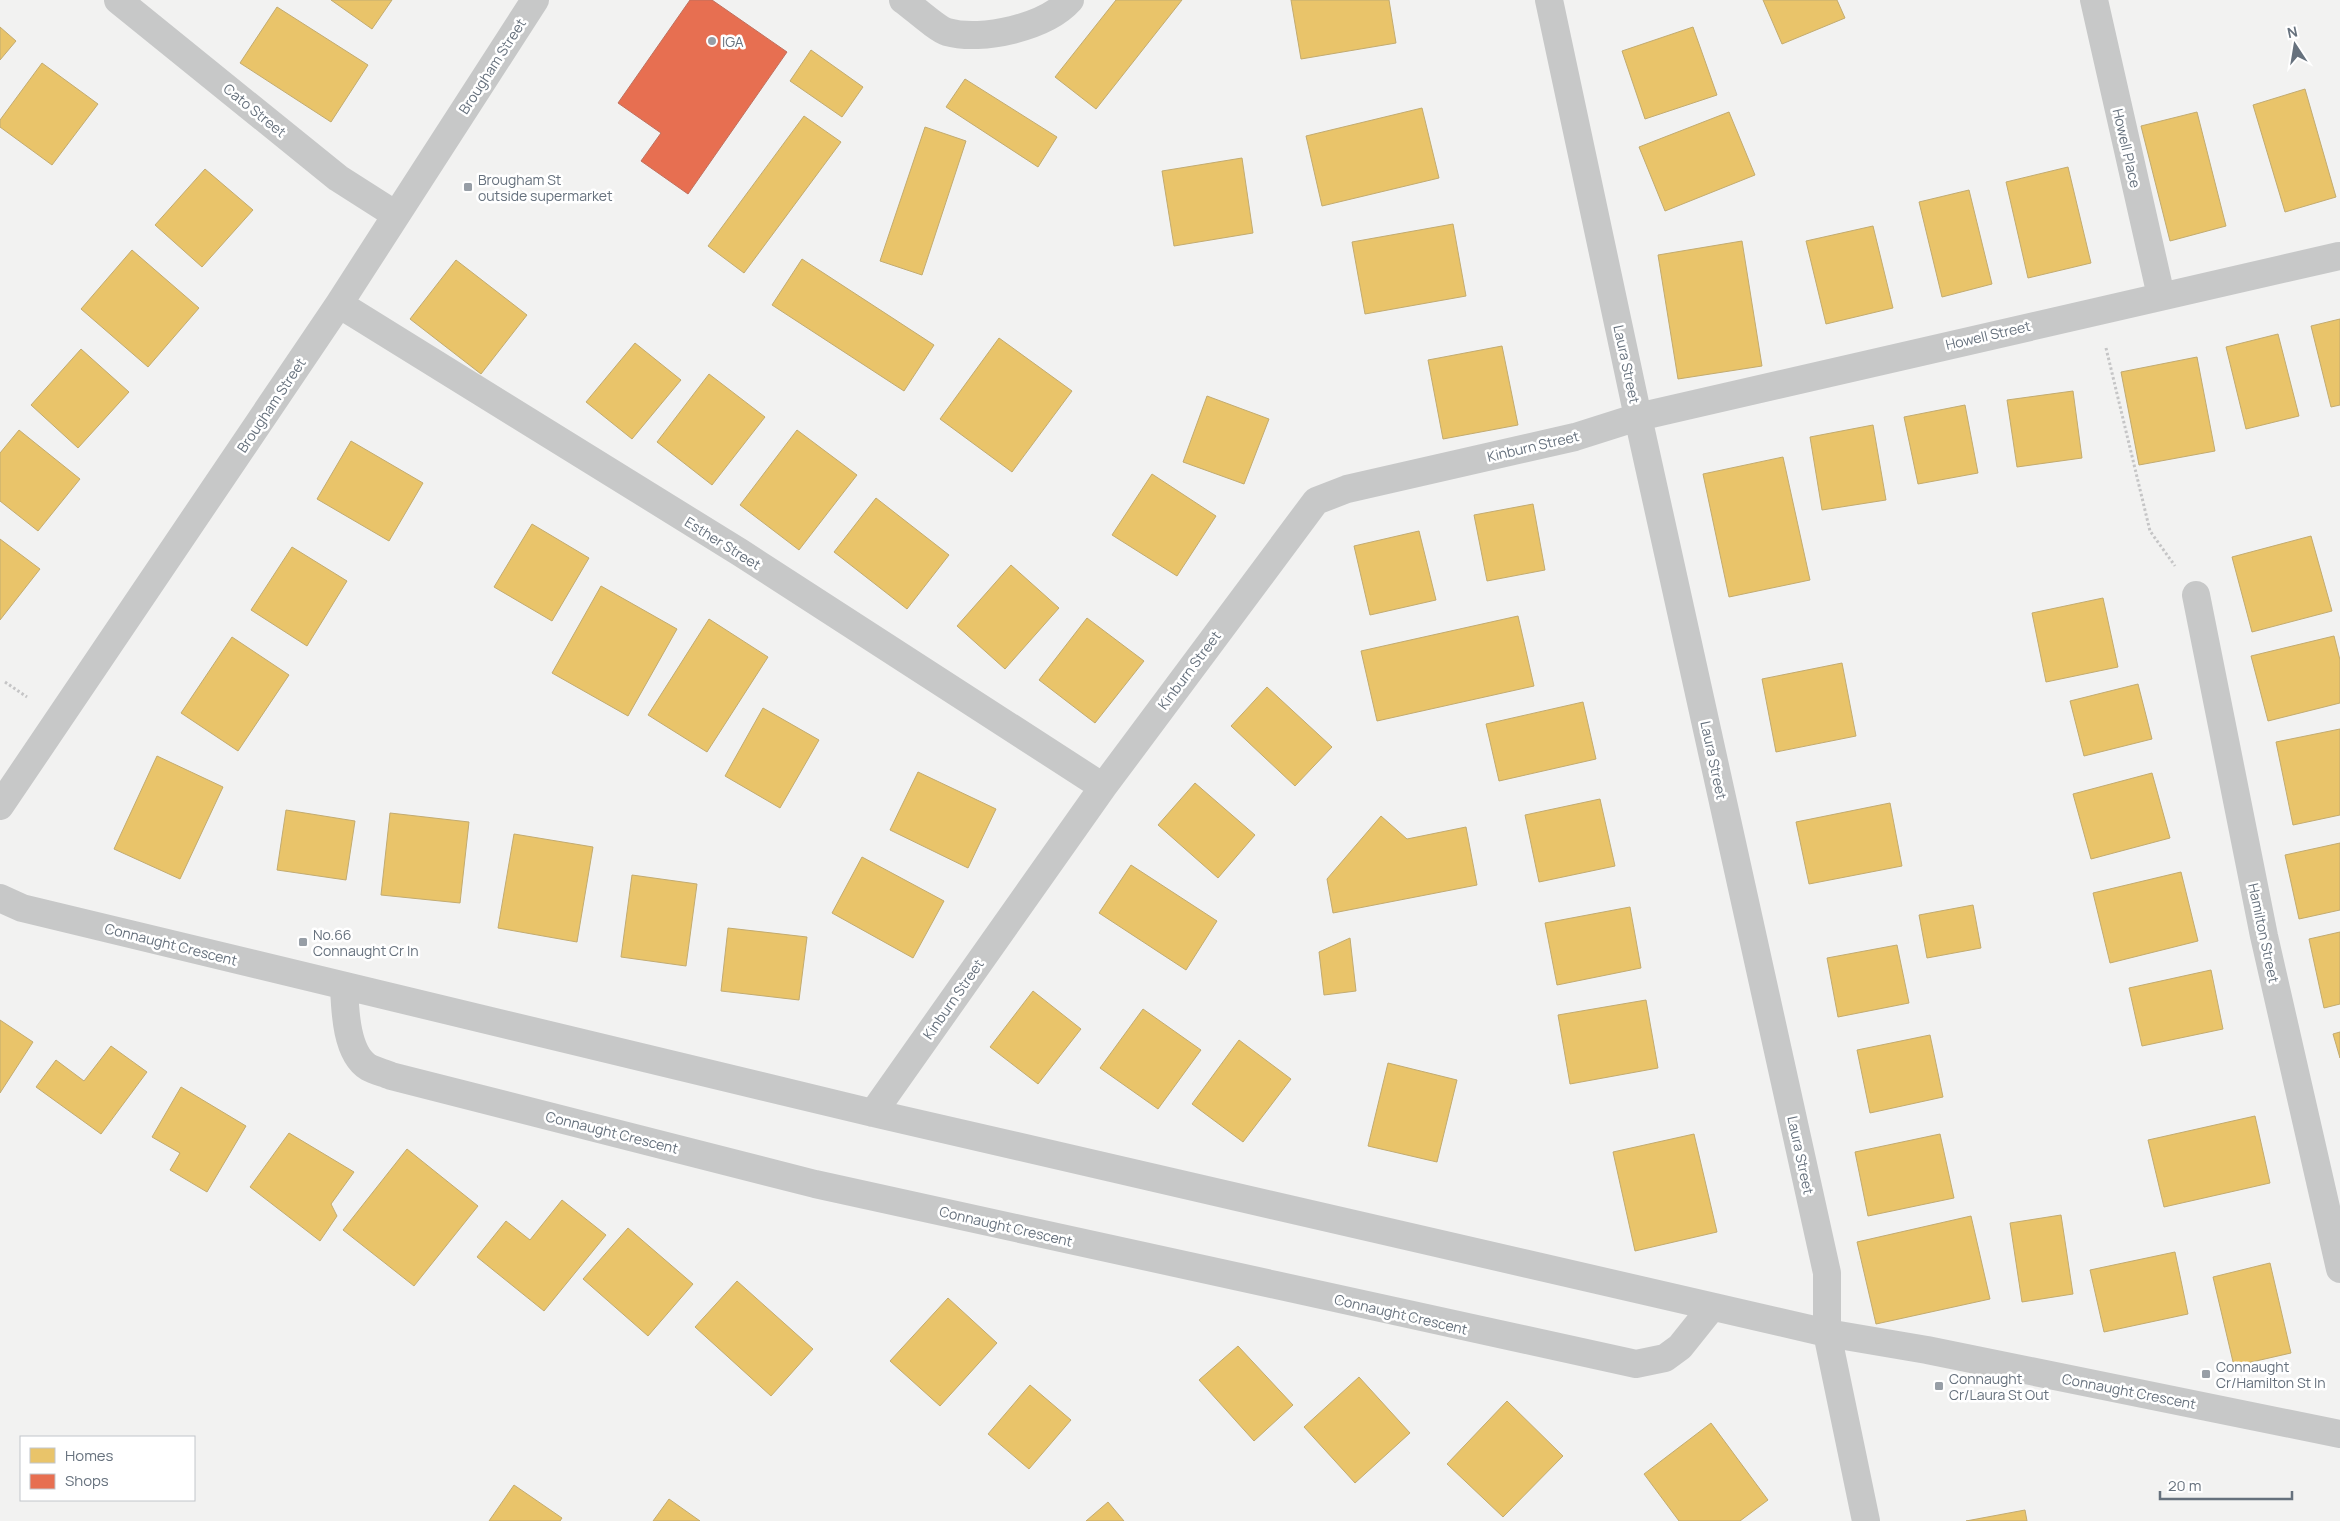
<svg xmlns="http://www.w3.org/2000/svg" width="2340" height="1521" viewBox="0 0 2340 1521" font-family="Manrope,sans-serif">
	<style>
		.homes { fill: #e9c46a; stroke: #c2ab70 }
		.shops { fill: #e76f51; stroke: #c0705e }
		.lines { fill: none; stroke-linecap: round; stroke-linejoin: round }
		.path { stroke: #c5c5c6; stroke-width: 3; stroke-dasharray: 2.5 2.5; stroke-linecap: butt }
		.minor { stroke: #c7c8c8; stroke-width: 28 }
		.poi-dot { fill: #979ea6; stroke: #fff; stroke-width: 2 }
		.labels { text-anchor: middle; dominant-baseline: central; stroke-width: 5; stroke-linejoin: round; paint-order: stroke }
		.poi-label { font-size: 14px; fill: #66717d; stroke: #fff; text-anchor: start }
		.street-label { font-size: 14px; fill: #66717d; stroke: #fff }
	</style>
	<rect width="100%" height="100%" fill="#f2f2f1"/>
	<!-- homes -->
	<path class="homes" d="M331 0H392L372 29Z
		M1116 0H1182L1096 109 1055 77Z
		M1291 0H1389L1396 43 1301 59Z
		M1763 0H1837L1845 18 1782 44Z
		M277 7 368 65 331 122 240 63Z
		M0 27 16 41 0 60Z
		M1693 27 1717 95 1645 119 1622 51Z
		M811 50 863 87 842 117 790 81Z
		M42 63 98 104 52 165 0 127V120Z
		M965 79 1057 137 1038 167 946 107Z
		M2305 89 2336 197 2285 212 2253 105Z
		M1422 108 1439 178 1322 206 1306 136Z
		M1729 112 1755 175 1665 211 1639 147Z
		M2197 112 2226 226 2170 241 2141 126Z
		M804 116 841 142 744 273 708 246Z
		M925 127 966 141 922 275 880 261Z
		M1242 158 1253 233 1174 246 1162 171Z
		M2068 167 2091 263 2028 278 2006 182Z
		M205 169 253 210 202 267 155 225Z
		M1969 190 1992 284 1942 297 1919 202Z
		M1453 224 1466 296 1365 314 1352 242Z
		M1873 226 1893 308 1826 324 1806 241Z
		M1742 241 1762 366 1678 379 1658 255Z
		M132 250 199 308 148 367 81 309Z
		M802 259 934 345 904 391 772 305Z
		M456 260 527 315 481 374 410 319Z
		M2340 319V405L2331 407 2311 326Z
		M2278 334 2299 416 2246 429 2226 347Z
		M999 338 1072 391 1012 472 940 419Z
		M635 343 681 380 632 439 586 402Z
		M1502 346 1518 425 1443 439 1428 360Z
		M81 349 129 392 78 448 31 405Z
		M2197 357 2215 451 2139 465 2121 372Z
		M709 374 765 417 712 485 657 442Z
		M2073 391 2082 458 2017 467 2007 400Z
		M1207 396 1269 419 1244 484 1183 462Z
		M1965 405 1978 473 1918 484 1904 417Z
		M1873 425 1886 500 1822 510 1810 437Z
		M19 430 80 479 38 531 0 501V453Z
		M797 430 857 475 799 550 740 505Z
		M351 441 423 483 389 541 317 499Z
		M1783 457 1810 580 1729 597 1703 474Z
		M1152 474 1216 516 1177 576 1112 535Z
		M876 498 949 555 907 609 834 552Z
		M1533 504 1545 570 1487 581 1474 515Z
		M532 524 589 558 552 621 494 587Z
		M1419 531 1436 600 1370 615 1354 546Z
		M2311 536 2332 611 2252 632 2232 557Z
		M0 539 40 569 0 620Z
		M292 547 347 581 307 646 251 610Z
		M1011 565 1059 608 1005 669 957 626Z
		M601 586 677 629 628 716 552 673Z
		M2103 598 2118 667 2046 682 2032 613Z
		M1518 616 1534 686 1377 721 1361 651Z
		M1087 618 1144 661 1095 723 1039 680Z
		M709 619 768 657 707 752 648 715Z
		M2334 636 2340 660V703L2268 721 2251 656Z
		M232 637 289 675 238 751 181 713Z
		M1842 663 1856 736 1776 752 1762 679Z
		M2138 684 2152 739 2084 756 2070 701Z
		M1267 687 1332 747 1295 786 1231 726Z
		M1583 702 1596 759 1499 781 1486 724Z
		M763 708 819 740 780 808 725 776Z
		M2340 729V815L2293 825 2276 742Z
		M157 756 223 787 180 879 114 849Z
		M918 772 996 809 968 868 890 830Z
		M2152 773 2170 838 2091 859 2073 794Z
		M1195 783 1255 835 1218 878 1158 825Z
		M1600 799 1615 866 1539 882 1525 815Z
		M1890 803 1902 866 1809 884 1796 822Z
		M286 810 355 821 346 880 277 870Z
		M390 813 469 822 460 903 381 895Z
		M1381 816 1407 839 1466 827 1477 885 1333 913 1327 879Z
		M514 834 593 847 577 942 498 928Z
		M2340 843V910L2299 919 2285 855Z
		M862 857 944 901 913 958 832 913Z
		M1131 865 1217 921 1186 970 1099 913Z
		M2181 872 2198 941 2110 963 2093 893Z
		M632 875 697 884 686 966 621 957Z
		M1973 905 1981 948 1927 958 1919 915Z
		M1630 907 1641 968 1557 985 1545 923Z
		M728 928 807 937 799 1000 721 991Z
		M2340 932V1004L2324 1008 2309 939Z
		M1350 938 1356 991 1324 995 1319 952Z
		M1897 945 1909 1003 1838 1017 1827 958Z
		M2211 970 2223 1029 2142 1046 2129 988Z
		M1033 991 1081 1029 1038 1084 990 1047Z
		M1646 1000 1658 1068 1570 1084 1558 1015Z
		M1143 1009 1201 1050 1158 1109 1100 1068Z
		M0 1020 33 1042 0 1093Z
		M2340 1032V1058L2333 1034Z
		M1930 1035 1943 1097 1870 1113 1857 1050Z
		M1239 1040 1291 1079 1243 1142 1192 1104Z
		M111 1046 147 1072 101 1134 36 1087 56 1060 84 1081Z
		M1388 1063 1457 1080 1437 1162 1368 1146Z
		M181 1087 246 1126 207 1192 170 1170 180 1153 152 1137Z
		M2255 1116 2270 1183 2164 1207 2148 1140Z
		M289 1133 354 1172 331 1204 337 1216 320 1241 250 1187Z
		M1694 1134 1717 1232 1635 1251 1613 1152Z
		M1940 1134 1954 1198 1868 1216 1855 1152Z
		M407 1149 478 1206 414 1286 343 1230Z
		M562 1200 606 1235 544 1311 477 1257 506 1221 530 1240Z
		M2061 1215 2073 1294 2022 1302 2010 1223Z
		M1971 1216 1990 1299 1876 1324 1857 1242Z
		M628 1228 693 1284 648 1336 583 1279Z
		M2175 1252 2188 1314 2104 1332 2090 1270Z
		M2270 1263 2291 1353 2234 1366 2213 1277Z
		M737 1281 813 1349 771 1396 695 1327Z
		M948 1298 997 1343 940 1406 890 1361Z
		M1238 1346 1293 1405 1254 1441 1199 1380Z
		M1359 1377 1410 1433 1355 1483 1304 1427Z
		M1030 1385 1071 1420 1029 1469 988 1434Z
		M1507 1401 1563 1456 1503 1517 1447 1464Z
		M1711 1423 1768 1500 1740 1521H1679L1644 1474Z
		M514 1485 562 1518 560 1521H489Z
		M669 1499 700 1521H653Z
		M1108 1502 1124 1521H1086Z
		M2025 1510 2027 1521H1966Z"/>
	<!-- shops -->
	<path class="shops" d="M690 0H712L787 52 688 194 641 161 661 133 618 103Z"/>
	<g class="lines">
		<!-- path -->
		<path class="path" d="M2106 348 2150 531 2175 566
			M5 682 27 697"/>
		<!-- minor -->
		<path class="minor" d="M118 0 338 178 396 215
			M903 0C913 7 937 29 947 32 982 42 1046 27 1070 0
			M1549 0 1638 417 1827 1273V1333L1866 1521
			M2094 0 2161 296
			M339 304 741 553 1103 787
			M2196 595 2264 936 2340 1269
			M0 806 339 304 535 0
			M0 898 22 908 873 1113 1827 1333 1927 1350 2340 1434
			M344 986C345 1010 346 1053 368 1067 375 1071 384 1073 391 1076L815 1184 1636 1364 1665 1358 1680 1347 1712 1307
			M873 1113 1103 787 1316 501 1347 489 1575 437 1638 417 2339 256"/>
	</g>
	<!-- markers -->
	<g class="poi-dot">
		<circle cx="712" cy="41" r="5"/>
		<rect x="463" y="182" width="10" height="10" rx="2.5"/>
		<rect x="298" y="937" width="10" height="10" rx="2.5"/>
		<rect x="2201" y="1369" width="10" height="10" rx="2.5"/>
		<rect x="1934" y="1381" width="10" height="10" rx="2.5"/>
	</g>
	<g class="labels">
		<!-- poi labels -->
		<g class="poi-label">
			<text x="722" y="41">IGA</text>
			<text x="478" y="179">Brougham St<tspan x="478" dy="16">outside supermarket</tspan></text>
			<text x="313" y="934">No.66<tspan x="313" dy="16">Connaught Cr In</tspan></text>
			<text x="2216" y="1366">Connaught<tspan x="2216" dy="16">Cr/Hamilton St In</tspan></text>
			<text x="1949" y="1378">Connaught<tspan x="1949" dy="16">Cr/Laura St Out</tspan></text>
		</g>
		<!-- street labels -->
		<g class="street-label">
			<text transform="translate(492 66) rotate(-57)">Brougham Street</text>
			<text transform="translate(255 110) rotate(39)">Cato Street</text>
			<text transform="translate(2127 148) rotate(77)">Howell Place</text>
			<text transform="translate(1988 335) rotate(-13)">Howell Street</text>
			<text transform="translate(1627 364) rotate(78)">Laura Street</text>
			<text transform="translate(271 405) rotate(-56)">Brougham Street</text>
			<text transform="translate(1533 446) rotate(-13)">Kinburn Street</text>
			<text transform="translate(723 543) rotate(32)">Esther Street</text>
			<text transform="translate(1189 670) rotate(-53)">Kinburn Street</text>
			<text transform="translate(1714 760) rotate(78)">Laura Street</text>
			<text transform="translate(2264 933) rotate(78)">Hamilton Street</text>
			<text transform="translate(171 944) rotate(14)">Connaught Crescent</text>
			<text transform="translate(953 999) rotate(-55)">Kinburn Street</text>
			<text transform="translate(612 1132) rotate(14)">Connaught Crescent</text>
			<text transform="translate(1801 1155) rotate(78)">Laura Street</text>
			<text transform="translate(1006 1226) rotate(13)">Connaught Crescent</text>
			<text transform="translate(1401 1314) rotate(13)">Connaught Crescent</text>
			<text transform="translate(2129 1391) rotate(11)">Connaught Crescent</text>
		</g>
	</g>
	<!-- legend -->
	<rect x="20" y="1436" width="175" height="65" fill="#ffffff" stroke="#c2c6cb"/>
	<rect x="30" y="1448" width="25" height="15" fill="#e9c46a" stroke="#c2c6cb"/>
	<text x="65" y="1461" font-size="15" fill="#66717d">Homes</text>
	<rect x="30" y="1474" width="25" height="15" fill="#e76f51" stroke="#c2c6cb"/>
	<text x="65" y="1486" font-size="15" fill="#66717d">Shops</text>
	<!-- north arrow -->
	<g transform="translate(2295 45) rotate(348)" stroke="#ffffff" stroke-width="4" paint-order="stroke">
	<path d="M0-4L9 19L0 12L-9 19Z" fill="#66717d"/>
	<text y="-8" font-size="14" font-weight="bold" text-anchor="middle" fill="#66717d">N</text>
	</g>
	<!-- scale -->
	<path d="M2160 1491v8h132v-8" fill="none" stroke="#66717d" stroke-width="2.5"/>
	<text x="2168" y="1491" font-size="15" fill="#66717d" stroke="#ffffff" stroke-width="4" paint-order="stroke">20 m</text>
</svg>
